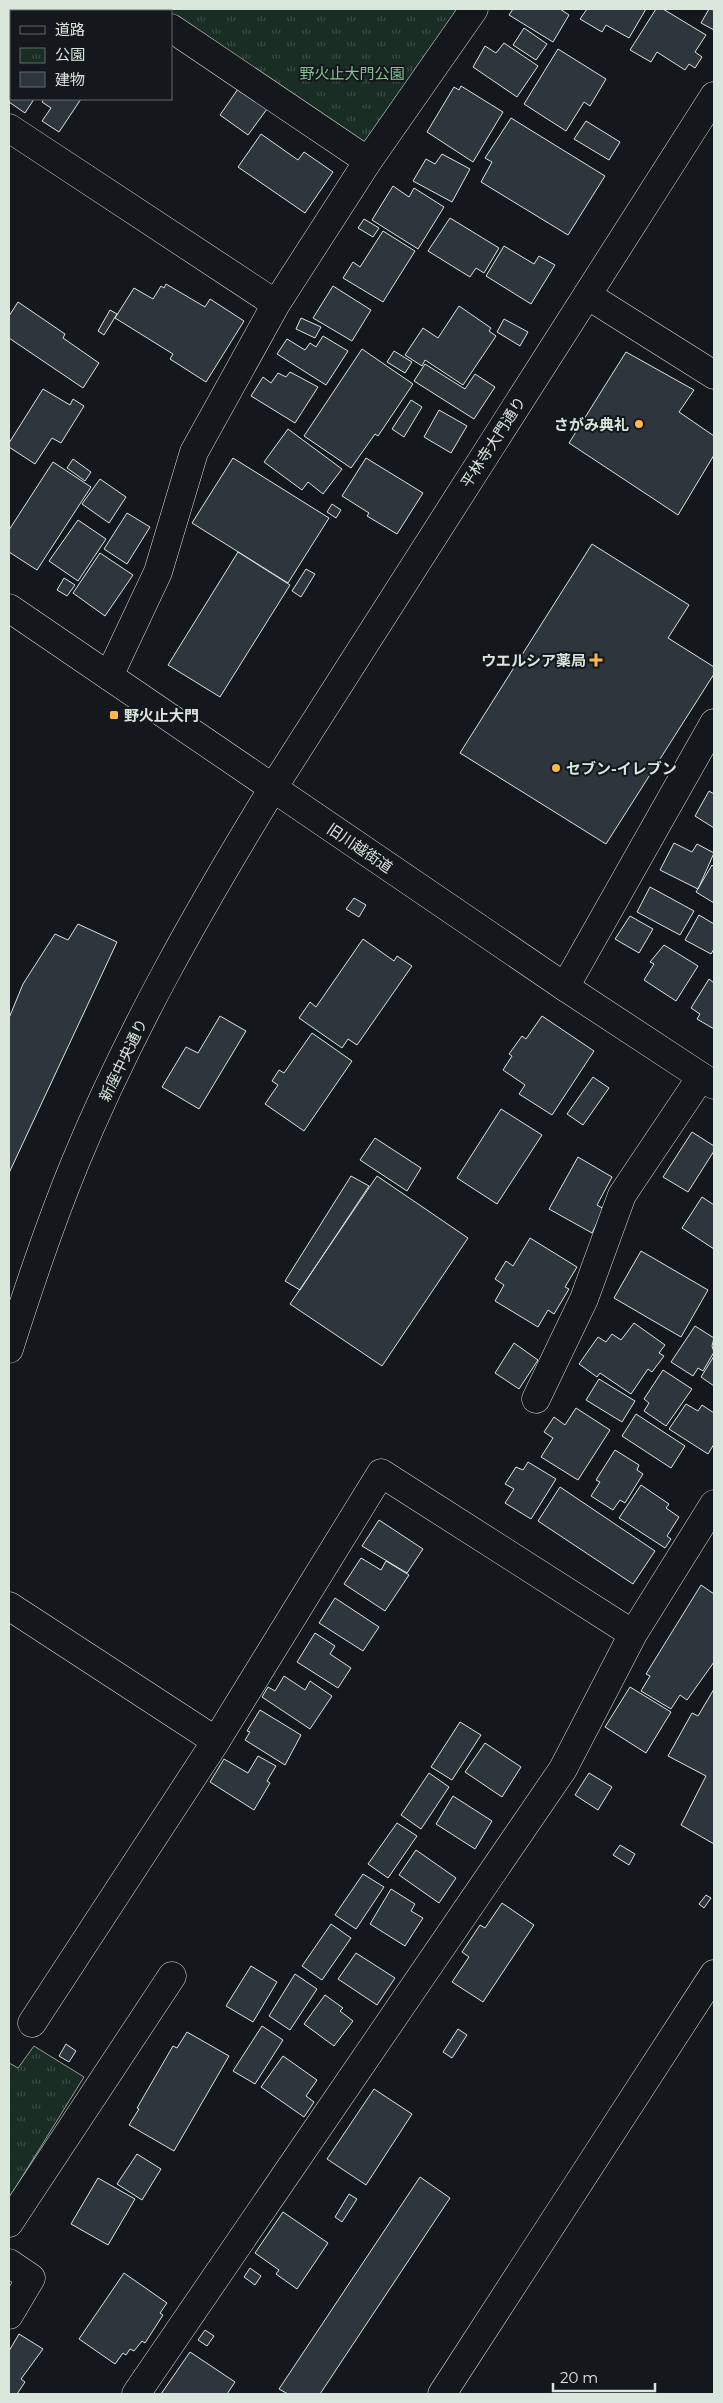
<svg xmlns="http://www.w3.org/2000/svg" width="723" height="2403" viewBox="0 0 723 2403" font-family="Montserrat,'Noto Sans JP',sans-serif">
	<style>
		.park { fill: url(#park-tufts); stroke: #939e99 }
		.building { fill: #2c363c; stroke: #d8e6dc }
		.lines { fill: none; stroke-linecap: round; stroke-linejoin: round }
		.minor-casing { stroke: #d8e6dc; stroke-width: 29 }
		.major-casing { stroke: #d8e6dc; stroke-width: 29 }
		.minor { stroke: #14181c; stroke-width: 28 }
		.major { stroke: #14181c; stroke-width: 28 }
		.poi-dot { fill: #ffb74d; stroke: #14181c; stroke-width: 2 }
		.labels { text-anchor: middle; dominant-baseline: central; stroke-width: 4; stroke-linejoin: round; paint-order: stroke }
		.park-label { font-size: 15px; fill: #8ac095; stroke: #14181c }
		.poi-label { font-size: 15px; font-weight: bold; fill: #d8e6dc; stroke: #14181c; text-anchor: end }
		.street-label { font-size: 15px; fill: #d8e6dc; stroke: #14181c }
	</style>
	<defs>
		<pattern id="park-tufts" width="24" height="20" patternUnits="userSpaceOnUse" patternTransform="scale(1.25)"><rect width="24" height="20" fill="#1a2d24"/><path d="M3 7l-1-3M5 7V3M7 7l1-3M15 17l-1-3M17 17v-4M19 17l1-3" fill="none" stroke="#3b4b43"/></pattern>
	</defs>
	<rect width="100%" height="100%" fill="#14181c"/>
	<!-- park -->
	<path class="park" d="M144 9H474L368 161 171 28V11H147Z
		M34 2046 84 2077 9 2198V2063L18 2068Z"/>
	<!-- building -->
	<path class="building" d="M9 9H63L62 11H11V18L9 16Z
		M513 9H560L569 15 553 42 509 15Z
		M587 9H646L629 38 606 25 602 32 580 19Z
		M656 9H663L706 35 695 52 702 57 695 68 689 64 685 70 657 52 651 62 630 50Z
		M709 9 714 10V30L701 23Z
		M524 28 547 44 536 60 513 45Z
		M504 43 538 66 517 97 473 67 485 46 496 53Z
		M558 49 606 79 590 106 584 102 566 131 524 104Z
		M11 58V99H34L25 113 9 102V62Z
		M461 86 503 112 473 162 427 132 454 87 459 90Z
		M238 89 267 109 248 135 220 115Z
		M44 99H81L59 132 42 121 51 108 42 102Z
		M511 118 605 176 568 235 481 182 492 162 485 158Z
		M586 121 620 142 609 160 574 139Z
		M261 134 298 160 304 152 333 172 305 213 238 167Z
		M442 154 470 169 452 202 413 181 426 159 435 164Z
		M393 186 409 197 414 188 444 207 418 249 372 220Z
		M450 218 499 248 484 273 476 268 470 277 428 251Z
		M364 219 379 228 373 237 358 228Z
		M383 231 415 251 383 302 343 278 353 262 360 267Z
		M504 246 534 264 539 256 555 265 531 304 486 276Z
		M166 284 205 307 210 299 244 321 206 382 170 359 173 354 115 318 134 288 153 299 161 286 164 288Z
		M333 286 371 310 352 341 313 318Z
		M18 302 65 334 63 338 99 363 83 388 9 338V316Z
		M459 306 491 328 489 331 496 336 463 385 425 360 422 366 405 355 423 328 438 338Z
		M110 310 117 314 104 335 98 331Z
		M301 318 321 327 315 338 296 329Z
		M504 319 528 332 520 346 497 332Z
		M323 336 348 351 326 385 277 354 287 339 305 350 310 343 316 347Z
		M362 349 413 384 378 436 375 434 351 468 304 436Z
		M394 351 412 362 405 373 387 362Z
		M626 352 694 390 679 412 714 436V455L678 515 569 443Z
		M425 364 465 389 475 374 495 387 474 419 414 381Z
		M290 372 318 387 295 423 251 396 263 377 271 383 278 373 286 377Z
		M43 389 70 405 73 399 84 406 61 443 52 438 35 464 9 447V443Z
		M411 400 422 407 404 437 392 429Z
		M439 410 467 426 451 453 424 437Z
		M288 429 342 469 323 494 308 482 302 490 264 462Z
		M233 458 329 518 288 583 192 523Z
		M366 458 423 493 397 534 367 516 369 513 342 496Z
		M73 459 91 472 85 481 67 468Z
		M53 462 91 487 37 570 9 552V530Z
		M100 479 126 497 109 523 82 504Z
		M332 504 341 510 336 518 327 512Z
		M127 513 150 527 127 564 104 549Z
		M78 520 106 539 78 581 49 561Z
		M592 544 689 605 668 638 714 667V674L606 844 460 753Z
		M238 552 290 585 220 697 168 665Z
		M100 553 133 575 105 616 73 593Z
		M306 569 315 574 301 597 292 591Z
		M64 578 75 585 67 596 57 590Z
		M709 791 714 794V828L695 816Z
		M674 843 692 852 697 844 714 853 698 889 660 870Z
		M712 865 714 867V903L696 892Z
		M650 887 694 911 680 935 637 912Z
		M354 898 366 905 359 917 346 909Z
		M699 915 714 924V949L711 954 685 940Z
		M630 916 653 929 639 953 615 939Z
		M78 924 117 942 9 1173V1018L23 984 55 934 68 940Z
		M363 939 394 961 397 956 412 966 357 1045 348 1039 342 1048 299 1018 310 1002 316 1007Z
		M664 945 698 966 676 1001 644 980 654 964 650 962Z
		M709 979 714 983V1029L697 1019 700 1014 691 1008Z
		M220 1016 246 1031 199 1109 162 1087 186 1047 198 1053Z
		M542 1016 594 1051 552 1115 519 1094 525 1085 503 1070 512 1056 509 1054 522 1036 526 1039Z
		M312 1033 352 1061 304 1131 265 1104 278 1085 272 1081 279 1070 284 1073Z
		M593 1077 609 1088 583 1125 567 1114Z
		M501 1109 542 1135 497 1204 457 1178Z
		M692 1132 714 1146V1151L688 1192 663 1177Z
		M375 1138 421 1168 407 1191 360 1160Z
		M578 1157 612 1177 597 1205 604 1209 592 1233 549 1209Z
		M351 1176 369 1186 300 1290 285 1281Z
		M377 1176 468 1238 382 1366 290 1304Z
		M702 1197 714 1205V1249L682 1228Z
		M530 1238 577 1267 565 1287 569 1289 554 1314 548 1310 538 1327 495 1301 504 1285 495 1279 506 1261 513 1266Z
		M641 1251 708 1290 681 1337 614 1298Z
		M634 1323 665 1345 659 1353 664 1356 652 1372 648 1369 631 1394 600 1373 597 1377 579 1364 598 1337 606 1342 612 1334 621 1340Z
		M695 1326 714 1338 712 1346 714 1352 703 1371 698 1368 693 1376 671 1362Z
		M514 1343 538 1360 519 1389 495 1373Z
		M714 1356V1386L701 1377Z
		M663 1370 692 1389 666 1426 644 1411 649 1403 644 1399Z
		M599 1379 635 1401 622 1422 586 1400Z
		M686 1404 698 1411 702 1405 714 1413V1444L708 1454 669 1429Z
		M576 1408 610 1430 578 1480 541 1457 553 1438 544 1432 554 1417 565 1425Z
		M636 1414 685 1446 671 1468 622 1436Z
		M615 1450 639 1465 637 1470 643 1474 625 1503 620 1500 613 1510 591 1496 600 1482 596 1480Z
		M528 1462 556 1479 531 1519 505 1503 514 1489 505 1484 516 1467 523 1470Z
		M641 1485 669 1504 666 1508 679 1517 667 1536 671 1539 665 1548 619 1518Z
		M560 1487 655 1551 633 1584 538 1521Z
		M379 1520 423 1549 407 1573 362 1546Z
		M361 1558 381 1570 386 1561 409 1575 385 1611 344 1584Z
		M701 1585 714 1594V1662L687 1700 680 1695 671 1709 641 1691 650 1676 646 1674Z
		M335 1598 379 1627 363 1651 319 1623Z
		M315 1633 335 1646 330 1654 351 1668 338 1688 297 1662Z
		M284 1676 305 1690 310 1681 332 1696 310 1729 262 1697 268 1687 275 1691Z
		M630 1687 671 1712 646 1753 605 1727Z
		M714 1689V1844L681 1825 706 1776 668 1756 692 1713 698 1716Z
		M260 1710 301 1735 285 1765 245 1740 250 1732 247 1731Z
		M460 1722 481 1735 452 1780 431 1767Z
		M485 1743 521 1767 502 1797 465 1772Z
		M258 1756 276 1766 267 1781 270 1783 254 1810 210 1782 224 1759 248 1773Z
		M429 1773 449 1787 421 1829 401 1815Z
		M589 1773 612 1787 598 1810 575 1795Z
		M453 1796 492 1821 475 1849 436 1824Z
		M397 1823 417 1836 388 1878 368 1864Z
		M620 1845 635 1854 629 1865 613 1855Z
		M416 1850 456 1878 439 1903 399 1875Z
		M363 1874 384 1887 356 1929 335 1915Z
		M391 1889 415 1904 411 1911 423 1918 405 1946 370 1924Z
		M706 1895 711 1898 704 1908 699 1904Z
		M502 1903 534 1925 483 2002 452 1982 469 1957 462 1952 480 1925 485 1928Z
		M331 1924 351 1938 322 1980 302 1966Z
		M356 1953 395 1978 377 2005 338 1979Z
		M251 1966 277 1982 253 2022 226 2006Z
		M295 1974 317 1989 290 2030 269 2016Z
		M325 1995 343 2008 340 2011 353 2021 334 2046 304 2024Z
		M262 2026 283 2040 255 2084 233 2071Z
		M458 2029 467 2035 452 2058 443 2052Z
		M187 2032 229 2056 174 2151 129 2125 139 2109 137 2108 173 2046 177 2048Z
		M66 2044 76 2051 69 2062 59 2056Z
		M283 2056 317 2080 306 2096 314 2102 304 2117 261 2087Z
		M374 2089 412 2114 366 2185 327 2159Z
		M137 2154 161 2169 142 2200 117 2184Z
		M420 2177 450 2198 320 2394H288L279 2389Z
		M98 2178 135 2199 108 2245 71 2224Z
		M349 2194 357 2199 342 2222 335 2217Z
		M283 2212 328 2243 297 2289 276 2274 279 2270 255 2253Z
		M250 2268 261 2276 255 2285 244 2277Z
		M124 2273 167 2303 160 2313 163 2315 145 2343 142 2341 134 2351 130 2349 126 2355 123 2353 115 2364 79 2339Z
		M205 2330 214 2336 207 2346 198 2340Z
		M19 2334 43 2349 21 2379 25 2382 17 2394H9V2351Z
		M190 2352 235 2382 227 2394H161Z"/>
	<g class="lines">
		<!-- minor casing -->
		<g class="minor-casing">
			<path id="minor" d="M144 9 147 11
				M171 28 368 161
				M9 128 276 304
				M587 295 714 375
				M109 676 158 572 194 452 276 304 368 161 474 9
				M565 987 714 723
				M9 1349C29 1286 50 1224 75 1163 129 1032 199 909 273 788L714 96
				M536 1399 584 1299 622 1195 701 1077
				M9 1606 216 1741
				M32 2023 216 1741 381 1473 633 1634
				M9 2223 172 1976
				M9 2263 31 2278 9 2315
				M136 2394 563 1769 633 1634 714 1504
				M442 2394 714 1974"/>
		</g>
		<!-- major casing -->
		<g class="major-casing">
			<path id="major" d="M9 608 565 987 714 1085"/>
		</g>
		<!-- minor -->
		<use href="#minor" class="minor"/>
		<!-- major -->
		<use href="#major" class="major"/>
	</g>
	<!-- markers -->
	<g class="poi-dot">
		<circle cx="639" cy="424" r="5"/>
		<path d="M593.5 652.5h5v5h5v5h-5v5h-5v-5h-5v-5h5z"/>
		<rect x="109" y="710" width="10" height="10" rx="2.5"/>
		<circle cx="556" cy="768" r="5"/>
	</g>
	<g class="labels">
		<!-- park labels -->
		<g class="park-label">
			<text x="352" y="73">野火止大門公園</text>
		</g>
		<!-- poi labels -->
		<g class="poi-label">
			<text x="629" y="424">さがみ典礼</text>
			<text x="586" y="660">ウエルシア薬局</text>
			<text x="124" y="715" text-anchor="start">野火止大門</text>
			<text x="566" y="768" text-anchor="start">セブン-イレブン</text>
		</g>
		<!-- street labels -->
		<g class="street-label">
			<text transform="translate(493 442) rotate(-57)">平林寺大門通り</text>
			<text transform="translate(360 848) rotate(34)">旧川越街道</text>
			<text transform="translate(123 1060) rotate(-64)">新座中央通り</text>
		</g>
	</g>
	<!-- border -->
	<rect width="723" height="2403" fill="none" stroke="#d8e6dc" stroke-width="20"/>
	<!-- legend -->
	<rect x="10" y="10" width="162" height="90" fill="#14181c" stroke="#626a69"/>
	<rect x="20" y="26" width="25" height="8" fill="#14181c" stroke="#626a69"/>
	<text x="55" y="35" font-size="15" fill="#d8e6dc">道路</text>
	<rect x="20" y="48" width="25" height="15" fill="url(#park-tufts)" stroke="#626a69"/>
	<text x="55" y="60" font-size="15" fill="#d8e6dc">公園</text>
	<rect x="20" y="72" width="25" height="15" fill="#2c363c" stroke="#626a69"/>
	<text x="55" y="85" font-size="15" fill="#d8e6dc">建物</text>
	<!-- scale -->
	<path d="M553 2383v8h102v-8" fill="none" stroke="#d8e6dc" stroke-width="2.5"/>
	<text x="560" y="2383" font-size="15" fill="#d8e6dc" stroke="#14181c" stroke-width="4" paint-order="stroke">20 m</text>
</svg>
